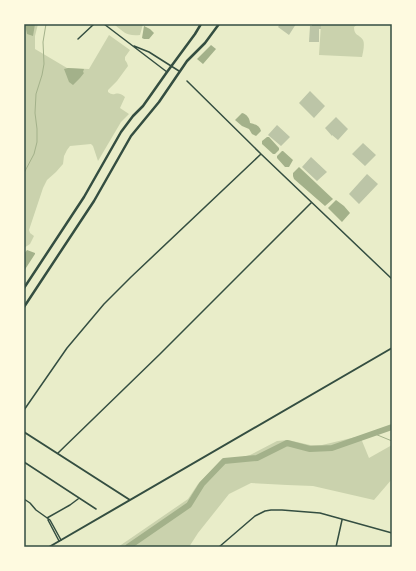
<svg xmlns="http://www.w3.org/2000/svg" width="416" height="571" viewBox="0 0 416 571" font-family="'Alegreya Sans',sans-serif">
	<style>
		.green { fill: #cad2ad }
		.water { fill: #a3b18a }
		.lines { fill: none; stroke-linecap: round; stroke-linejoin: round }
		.stream { stroke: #a3b18a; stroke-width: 1 }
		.river { stroke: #a3b18a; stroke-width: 6 }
		.building { fill: #bcc5a7 }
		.minor { stroke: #344e41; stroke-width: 1.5 }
		.tertiary { stroke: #344e41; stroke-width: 2 }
		.secondary { stroke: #344e41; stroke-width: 2.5 }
		.neatline { fill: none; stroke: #344e41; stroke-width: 1.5 }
	</style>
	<rect width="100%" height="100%" fill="#e9edc9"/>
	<!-- green -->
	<path class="green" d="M24 24H38L35 36V49L67 68 89 69 109 35 130 50 125 57V60L127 63 128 66 117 81 108 90V92C115 98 116 89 125 97L120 108 129 114 121 122 98 161 93 146 91 144 70 146 67 150 64 156 63 164 56 172 47 180 43 188 29 230 30 233 34 236 30 244 24 248Z
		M116 24H143L140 35C126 36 125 33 115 25Z
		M321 24H358L354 27C354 36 359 34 363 40 365 44 363 52 362 57L319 55Z
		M360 436 369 458 392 445V479L374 500 313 486 287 485 251 483 229 494 198 533 189 547H118L188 499 198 484 210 472 225 462 250 455 277 441 288 440 310 445H322Z"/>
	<!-- water -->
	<path class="water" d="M25 24H35L33 36 27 34Z
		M144 26 150 29 154 33 149 39H144L142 38Z
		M211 45 216 49 203 64 197 59Z
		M68 68 84 69 83 72 84 73 80 78 73 85 69 82 64 69Z
		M242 113C247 114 250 119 250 123 255 124 260 126 261 131L256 136 252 134 249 129 242 126 235 120Z
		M267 137H269L279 148V150L275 154H273L262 144V141Z
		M282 151H283L293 160 289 167H285L277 158V156Z
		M299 167 333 199 325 206 294 179 293 176V173Z
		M336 200 344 206 350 213 342 222 328 208Z
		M27 250 35 253V254L24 271V254Z"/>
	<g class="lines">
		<!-- stream -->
		<path class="stream" d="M24 173 34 154 37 142V129L35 113 36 94 42 75 44 64 43 42 46 24
			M375 434 392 441"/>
		<!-- river -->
		<path class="river" d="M128 547 189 505 202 484 224 461 257 458 287 443 310 449 332 448 392 427"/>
	</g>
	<!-- building -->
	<path class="building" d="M280 24H296L289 35 278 27Z
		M312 24H321V29H319V42H309L310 26H312Z
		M310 91 325 106 314 118 299 103Z
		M336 117 348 129 338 140 332 135V136L325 128Z
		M277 125 290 137 281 146 268 135Z
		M363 143 376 155 365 166 352 154Z
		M311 157 327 172 317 181 302 167Z
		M367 174 378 184 359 204 349 194Z"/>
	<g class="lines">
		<!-- minor -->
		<path class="minor" d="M104 24 167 72
			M78 39 94 24
			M134 46 149 52 179 71
			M187 81 261 154 392 279
			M24 410 67 348 104 304 131 277 261 154
			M58 453 160 354 311 203
			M24 462 96 509
			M24 499 30 503 36 510 50 520 61 540
			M47 518 70 505 78 499
			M48 520 59 541
			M219 547 255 516 265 511 271 510H282L320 513 392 533
			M336 547 342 520
			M391 547 392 546"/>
		<!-- tertiary -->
		<path class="tertiary" d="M24 432 130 500
			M49 547 392 348"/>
		<!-- secondary -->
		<path class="secondary" d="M24 288 84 197 121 132 133 116 143 106 167 72 195 34 201 24
			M24 307 94 201 131 136 159 102 187 61 205 43 219 24"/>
	</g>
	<!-- border -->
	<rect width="416" height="571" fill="none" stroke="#fefae0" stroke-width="50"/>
	<rect x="25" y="25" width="366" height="521" class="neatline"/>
</svg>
